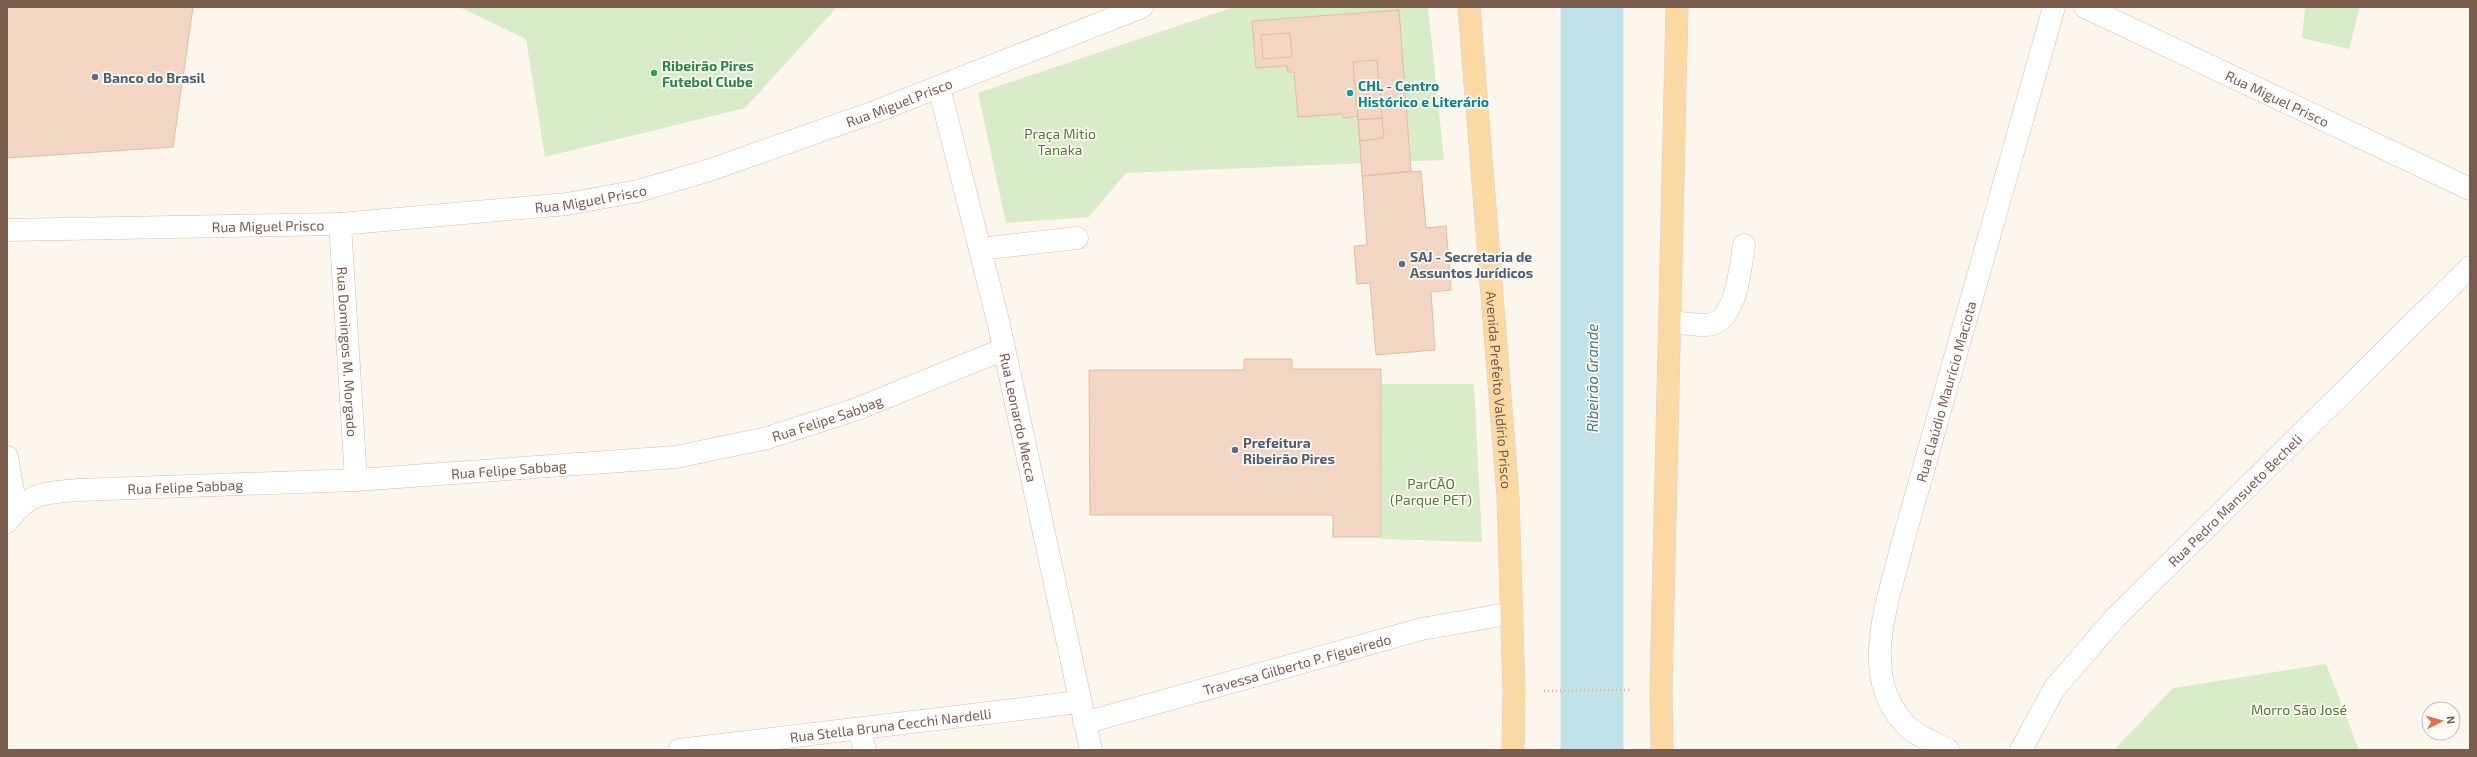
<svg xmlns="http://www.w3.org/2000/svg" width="2477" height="757" viewBox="0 0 2477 757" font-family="'Exo 2',sans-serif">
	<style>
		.green { fill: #d8ecc9 }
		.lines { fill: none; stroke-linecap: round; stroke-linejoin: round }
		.river { stroke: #bfe3e8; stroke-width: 63 }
		.building { fill: #f3d5c3; stroke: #e6bba3 }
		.minor-casing { stroke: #d1beb0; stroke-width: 23 }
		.major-casing { stroke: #dad1cd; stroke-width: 23 }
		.path { stroke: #d9b8a5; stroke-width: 2.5; stroke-dasharray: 1 3; stroke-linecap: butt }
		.minor { stroke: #fff; stroke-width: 22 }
		.major { stroke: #fbd9a5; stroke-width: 22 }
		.leisure-dot { fill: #2e9e5b; stroke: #fffaf3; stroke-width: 1.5 }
		.service-dot { fill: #5c6f8a; stroke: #fffaf3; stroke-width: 1.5 }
		.culture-dot { fill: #0f9aa8; stroke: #fffaf3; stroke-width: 1.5 }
		.labels { text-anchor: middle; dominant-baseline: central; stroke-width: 3.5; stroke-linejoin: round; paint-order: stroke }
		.leisure-label { font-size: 14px; font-weight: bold; fill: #27864d; stroke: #fffaf3; text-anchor: start }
		.service-label { font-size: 14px; font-weight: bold; fill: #4e5e75; stroke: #fffaf3; text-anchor: start }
		.culture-label { font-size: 14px; font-weight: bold; fill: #0d838f; stroke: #fffaf3; text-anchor: start }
		.street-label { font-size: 14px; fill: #7a5c4d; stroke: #fffaf3 }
		.park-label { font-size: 14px; fill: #537a41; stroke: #fffaf3 }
		.water-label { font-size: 15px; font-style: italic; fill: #437c86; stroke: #fffaf3 }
	</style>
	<rect width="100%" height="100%" fill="#fdf6ec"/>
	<!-- green -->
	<path class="green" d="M459 7H837L745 108 545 157 526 39Z
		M1234 7H1428L1444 160 1126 173 1089 217 1006 223 978 93Z
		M2305 7H2360L2349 49 2302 38Z
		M1381 384H1474L1482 542 1382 539Z
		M2326 664 2359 750H2114L2173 688Z"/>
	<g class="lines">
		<!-- river -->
		<path class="river" d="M1592 7V750"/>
	</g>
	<!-- building -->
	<path class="building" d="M7 7H193L173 147 7 158Z
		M1399 10 1411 171 1362 176 1358 116 1343 118V114L1298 117 1294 72H1288L1287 66 1256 68 1252 21Z
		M1290 33 1292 57 1263 59 1261 35Z
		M1377 60 1382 118 1358 120 1353 62Z
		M1382 118 1384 138 1360 141 1358 120Z
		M1421 171 1426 228 1446 226 1451 290 1431 292 1435 350 1376 355 1370 283 1357 284 1354 246 1367 245 1362 176Z
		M1244 359H1292V369H1381V537H1333V515H1090L1089 370H1244Z"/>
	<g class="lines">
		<!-- minor casing -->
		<g class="minor-casing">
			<g id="minor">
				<path id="s1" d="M2085 7 2470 189"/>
				<path id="s2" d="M939 87 999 325 1091 750"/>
				<path id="s3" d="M340 224 356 480"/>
				<path id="s4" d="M7 230 340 224 567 204 638 191 710 170 877 111 1142 7"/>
				<path d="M980 249 1077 238"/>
				<path d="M1670 322C1682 323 1695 325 1706 325 1737 324 1740 268 1744 245"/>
				<path d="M7 457 16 509"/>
				<path id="s5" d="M7 522C28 492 45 493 79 490L356 480 676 457 767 438 857 409 1004 349"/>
				<path id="s6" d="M1084 723 1422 629 1512 613"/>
				<path d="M859 730 865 750"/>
				<path id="s7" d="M679 750 1079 702"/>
				<path id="s8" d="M1948 750C1935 743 1916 736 1906 725 1858 677 1888 602 1902 545L2054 7"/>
				<path id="s9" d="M2021 750 2054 689 2115 618 2470 267"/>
			</g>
		</g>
		<!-- major casing -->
		<g class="major-casing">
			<g id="major">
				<path id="s10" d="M1469 7 1508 496 1514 692 1513 750"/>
				<path d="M1662 750 1661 690 1677 7"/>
			</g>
		</g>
		<!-- path -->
		<path class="path" d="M1544 691 1631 690"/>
		<!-- minor -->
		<use href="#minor" class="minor"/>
		<!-- major -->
		<use href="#major" class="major"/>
	</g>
	<!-- markers -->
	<circle class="leisure-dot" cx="654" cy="73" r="4"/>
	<g class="service-dot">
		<circle cx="95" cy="77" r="4"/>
		<circle cx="1402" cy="264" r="4"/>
		<circle cx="1235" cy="450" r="4"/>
	</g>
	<circle class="culture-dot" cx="1350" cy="93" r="4"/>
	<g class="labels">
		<!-- leisure labels -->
		<g class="leisure-label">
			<text x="662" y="65">Ribeirão Pires<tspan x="662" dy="16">Futebol Clube</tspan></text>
		</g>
		<!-- service labels -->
		<g class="service-label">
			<text x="103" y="77">Banco do Brasil</text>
			<text x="1410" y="256">SAJ - Secretaria de<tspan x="1410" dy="16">Assuntos Jurídicos</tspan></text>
			<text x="1243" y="442">Prefeitura<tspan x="1243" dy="16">Ribeirão Pires</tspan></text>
		</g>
		<!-- culture labels -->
		<g class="culture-label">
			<text x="1358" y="85">CHL - Centro<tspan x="1358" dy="16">Histórico e Literário</tspan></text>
		</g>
		<!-- street labels -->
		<g class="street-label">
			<text stroke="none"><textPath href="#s1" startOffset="213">Rua Miguel Prisco</textPath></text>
			<text stroke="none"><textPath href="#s4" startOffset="909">Rua Miguel Prisco</textPath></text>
			<text stroke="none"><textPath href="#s4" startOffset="585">Rua Miguel Prisco</textPath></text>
			<text stroke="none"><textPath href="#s4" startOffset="261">Rua Miguel Prisco</textPath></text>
			<text stroke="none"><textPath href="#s3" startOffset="128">Rua Domingos M. Morgado</textPath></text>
			<text stroke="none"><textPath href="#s10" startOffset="384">Avenida Prefeito Valdírio Prisco</textPath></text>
			<text stroke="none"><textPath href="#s8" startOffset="398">Rua Claúdio Maurício Maciota</textPath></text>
			<text stroke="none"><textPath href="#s5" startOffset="837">Rua Felipe Sabbag</textPath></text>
			<text stroke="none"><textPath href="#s2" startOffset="340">Rua Leonardo Mecca</textPath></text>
			<text stroke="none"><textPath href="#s5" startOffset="513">Rua Felipe Sabbag</textPath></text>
			<text stroke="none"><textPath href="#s5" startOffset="189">Rua Felipe Sabbag</textPath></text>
			<text stroke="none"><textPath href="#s9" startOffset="331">Rua Pedro Mansueto Becheli</textPath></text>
			<text stroke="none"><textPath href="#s6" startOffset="221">Travessa Gilberto P. Figueiredo</textPath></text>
			<text stroke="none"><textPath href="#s7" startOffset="213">Rua Stella Bruna Cecchi Nardelli</textPath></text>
		</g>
		<!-- park labels -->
		<g class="park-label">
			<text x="1060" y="133">Praça Mitio<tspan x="1060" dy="16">Tanaka</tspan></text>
			<text x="1431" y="483">ParCÃO<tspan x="1431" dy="16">(Parque PET)</tspan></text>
			<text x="2299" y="709">Morro São José</text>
		</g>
		<!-- water labels -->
		<g class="water-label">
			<text transform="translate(1592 378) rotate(-90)">Ribeirão Grande</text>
		</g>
	</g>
	<!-- border -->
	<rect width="2477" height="757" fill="none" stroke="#7a5c4d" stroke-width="16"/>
	<!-- north arrow -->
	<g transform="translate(2441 721) rotate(84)"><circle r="19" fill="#fffaf3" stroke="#cabbb1"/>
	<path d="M0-3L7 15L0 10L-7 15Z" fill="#e76f51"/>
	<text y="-6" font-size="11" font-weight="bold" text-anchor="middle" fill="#7a5c4d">N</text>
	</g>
</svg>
